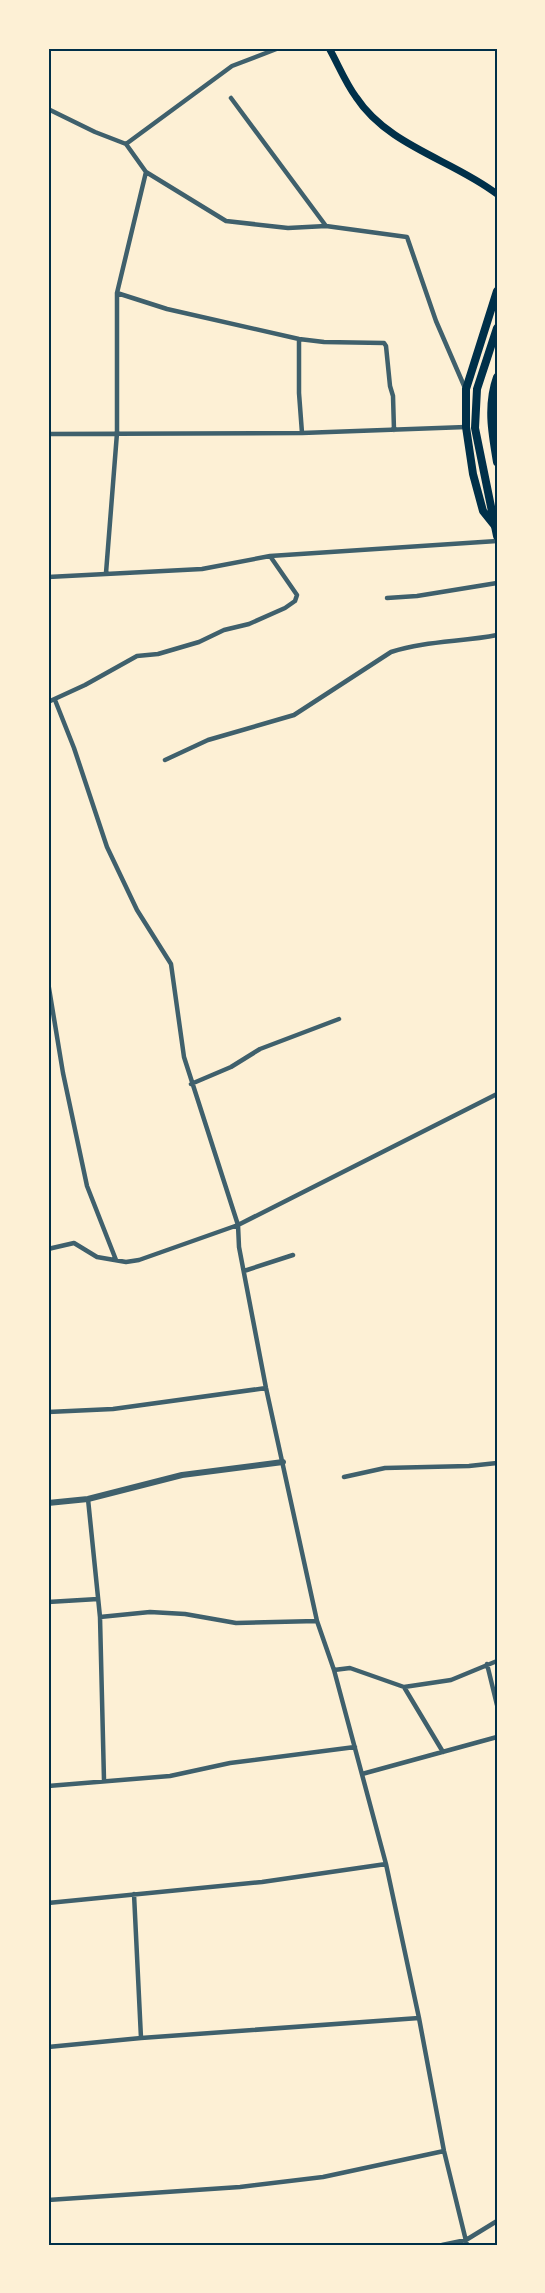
<svg xmlns="http://www.w3.org/2000/svg" width="545" height="2293" viewBox="0 0 545 2293" font-family="'IBM Plex Sans',sans-serif">
	<style>
		.lines { fill: none; stroke-linecap: round; stroke-linejoin: round }
		.minor { stroke: #3f606c; stroke-width: 4.5 }
		.tertiary { stroke: #3f606c; stroke-width: 6 }
		.secondary { stroke: #003049; stroke-width: 7 }
		.primary { stroke: #003049; stroke-width: 8 }
		.trunk { stroke: #003049; stroke-width: 8 }
		.neatline { fill: none; stroke: #003049; stroke-width: 2 }
	</style>
	<rect width="100%" height="100%" fill="#fdf0d5"/>
	<g class="lines">
		<!-- minor -->
		<path class="minor" d="M231 98 326 226
			M48 109 95 132 126 144 146 172 226 221 288 228 326 226 407 237 436 321 465 388
			M126 144 232 66 279 48
			M117 293 167 309 299 339 324 342 384 343 386 346 390 386 393 396 394 430
			M299 339V393L302 433
			M48 434 302 433 466 427
			M106 573 117 433V293L146 172
			M48 577 202 569 270 556 497 541
			M387 598 417 596 497 583
			M48 702 85 685 137 656 158 654 199 642 224 630 249 624 285 608 295 601 297 595 270 556
			M165 760 208 740 294 715 391 652C425 641 462 642 497 635
			M48 982 63 1073 87 1186 116 1260
			M191 1084 231 1067 260 1049 339 1019
			M48 1249 74 1243 97 1257 126 1262 139 1260 238 1225 184 1057 171 964 137 910 107 847 74 748 55 700
			M244 1271 293 1255
			M48 1412 113 1409 266 1388
			M344 1477 385 1468 469 1466 497 1463
			M88 1499 100 1617 104 1780
			M48 1602 98 1599
			M100 1617 150 1612 185 1614 236 1623 317 1621
			M487 1664 497 1705
			M334 1670 350 1668 404 1687 451 1680 497 1661
			M404 1687 443 1752
			M362 1774 497 1737
			M48 1786 170 1776 230 1763 355 1747
			M134 1894 141 2038
			M48 1903 262 1882 386 1864
			M48 2047 141 2038 419 2018
			M48 2200 240 2187 323 2177 444 2151
			M442 2245 466 2240 497 2221
			M467 2245 444 2151 419 2018 386 1864 334 1670 317 1621 266 1388 239 1247 238 1225 497 1094"/>
		<!-- tertiary -->
		<path class="tertiary" d="M48 1503 88 1499 182 1475 283 1462"/>
		<!-- secondary -->
		<path class="secondary" d="M329 48C338 64 345 82 356 97 388 146 453 160 497 194"/>
		<!-- primary -->
		<path class="primary" d="M495 526 483 511 473 474 466 427V389L497 291"/>
		<!-- trunk -->
		<path class="trunk" d="M497 328 477 389 475 428 497 536
			M497 377C487 405 492 433 497 462"/>
	</g>
	<!-- border -->
	<rect width="545" height="2293" fill="none" stroke="#fdf0d5" stroke-width="99"/>
	<rect x="50" y="50" width="446" height="2194" class="neatline"/>
</svg>
